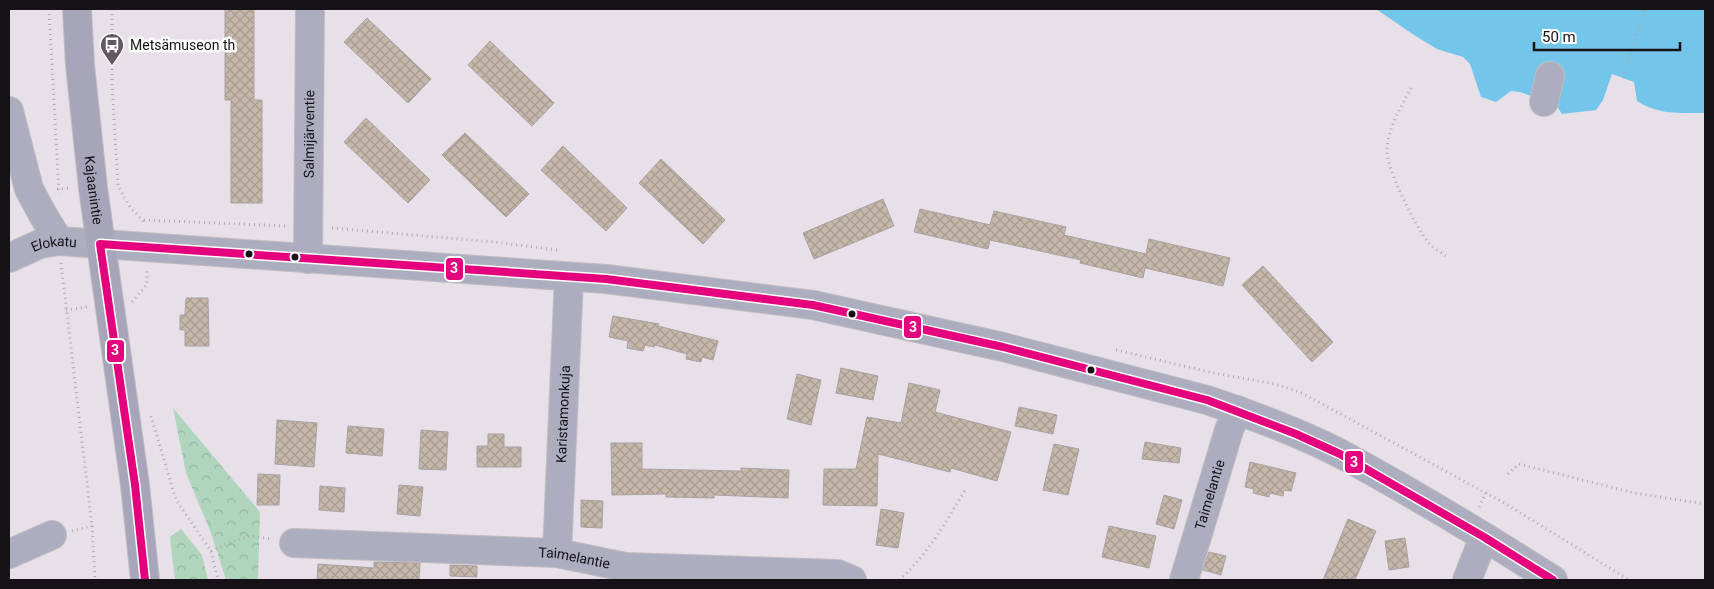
<svg xmlns="http://www.w3.org/2000/svg" width="1714" height="589" viewBox="0 0 1714 589" font-family="Roboto,sans-serif">
	<style>
		.forest { fill: url(#forest-crowns) }
		.water { fill: #74c5ea }
		.building { fill: url(#building-cross-hatch); stroke: #a8a2a3 }
		.lines { fill: none; stroke-linecap: round; stroke-linejoin: round }
		.minor-casing { stroke: #c1bcc1; stroke-width: 30 }
		.major-casing { stroke: #c1bcc1; stroke-width: 30 }
		.path { stroke: #abaab6; stroke-width: 3; stroke-dasharray: 1 4; stroke-linecap: butt }
		.minor { stroke: #acadbf; stroke-width: 28 }
		.major { stroke: #a6a5ba; stroke-width: 28 }
		.bus-1-casing { stroke: #fff; stroke-width: 11 }
		.bus-1 { stroke: #e5007d; stroke-width: 8 }
		.bus-dot { fill: #161116; stroke: #fff; stroke-width: 2 }
		.labels { text-anchor: middle; dominant-baseline: central; stroke-width: 5; stroke-linejoin: round; paint-order: stroke }
		.poi-label { font-size: 14px; fill: #161116; stroke: #fff; text-anchor: start }
		.street-label { font-size: 14px; fill: #161116; stroke: #fff }
		.line-badge { stroke: #fff; stroke-width: 2 }
		.badge-label { font-size: 14px; text-anchor: middle; font-weight: bold; fill: #fff }
	</style>
	<defs>
		<pattern id="forest-crowns" width="20" height="18" patternUnits="userSpaceOnUse" patternTransform="scale(1.25)"><rect width="20" height="18" fill="#afd5bd"/><path d="M2 6a3 3 0 1 1 6 0M12 15a3 3 0 1 1 6 0" fill="none" stroke="#96b6a2"/></pattern>
		<pattern id="building-cross-hatch" width="8" height="8" patternUnits="userSpaceOnUse" patternTransform="scale(1.25)"><rect width="8" height="8" fill="#c5b7a9"/><path d="M0 0l8 8M0 8l8-8" fill="none" stroke="#a89c91"/></pattern>
	</defs>
	<rect width="100%" height="100%" fill="#e8e0e8"/>
	<!-- forest -->
	<path class="forest" d="M173 408 260 512 258 580H226L211 533 186 473Z
		M181 529 202 555 208 580H175L170 537Z"/>
	<!-- water -->
	<path class="water" d="M1376 9H1705V113C1681 113 1658 115 1637 101L1634 82 1612 74 1603 100 1596 110 1562 114 1551 97 1537 98 1520 92 1511 91 1496 102 1481 97 1470 64 1463 57 1437 49 1414 35Z"/>
	<!-- building -->
	<path class="building" d="M225 9H254V100H262V203H231V100H225Z
		M367 18 431 79 408 103 344 42Z
		M490 41 554 103 532 126 468 65Z
		M366 118 430 180 408 203 344 142Z
		M465 133 529 194 506 217 442 155Z
		M563 146 627 208 606 231 541 170Z
		M661 159 725 220 703 244 639 183Z
		M883 199 894 226 814 259 803 233Z
		M920 209 990 225 994 211 1066 227 1064 235 1146 254 1149 239 1230 258 1223 286 1145 268 1143 278 1080 263 1081 260 990 240 988 249 914 232Z
		M1263 266 1333 342 1312 362 1242 285Z
		M186 298H208L209 346H185V330H180V315H185Z
		M613 316 659 324 658 326 718 341 713 360 702 357 701 362 686 359 687 354 655 345 654 347 645 345 643 351 627 348 628 341 609 337Z
		M841 368 878 376 873 400 836 393Z
		M797 374 821 380 811 425 787 419Z
		M909 383 940 390 935 412 1011 432 997 481 951 468 950 472 878 454 877 506 823 505 824 469H856L867 417 901 423Z
		M1019 407 1057 415 1053 434 1015 426Z
		M277 420 317 423 314 467 275 464Z
		M348 426 384 429 382 456 346 453Z
		M421 430 448 432 446 470 419 469Z
		M488 434H504V447H521V467H477V446H488Z
		M1145 442 1181 448 1179 463 1142 459Z
		M611 443H642V469L741 471V468L789 470 788 498 714 495V498L666 497V494L612 495Z
		M1054 444 1079 449 1068 495 1043 490Z
		M1250 462 1296 473 1291 491 1284 490 1283 496 1270 493 1269 497 1253 493 1254 489 1245 487Z
		M258 474 280 475 279 505H257Z
		M399 485 423 487 420 516 397 514Z
		M320 486 345 488 344 512 319 510Z
		M1164 495 1182 500 1174 529 1156 524Z
		M581 500 603 501 602 528 581 527Z
		M881 509 904 513 898 548 876 545Z
		M1348 519 1376 531 1355 580H1323Z
		M1109 526 1156 536 1149 568 1102 557Z
		M1405 538 1409 567 1389 570 1385 541Z
		M1209 552 1226 556 1221 575 1203 570Z
		M374 562 420 563 419 580H317L318 564 374 568Z
		M450 565 477 566V577L450 576Z"/>
	<g class="lines">
		<!-- minor casing -->
		<g class="minor-casing">
			<g id="minor">
				<path d="M1544 102 1550 76"/>
				<path d="M9 111 29 189 43 215 59 241"/>
				<path id="s1" d="M9 258 40 244 59 241 606 279 813 305 1003 347 1207 400C1252 415 1299 432 1341 454 1413 493 1484 536 1553 580"/>
				<path id="s2" d="M308 259 310 9"/>
				<path id="s3" d="M294 543 557 553 625 567 837 574 852 580"/>
				<path id="s4" d="M557 553 569 277"/>
				<path d="M9 554 52 535"/>
				<path id="s5" d="M1184 580 1229 430 1237 410"/>
				<path d="M1467 580 1484 537"/>
			</g>
		</g>
		<!-- major casing -->
		<g class="major-casing">
			<g id="major">
				<path id="s6" d="M77 9 80 65 93 188 135 485 145 580"/>
			</g>
		</g>
		<!-- path -->
		<path class="path" d="M49 9 59 194
			M112 9V84L118 186 130 207 144 222
			M1623 78 1645 9
			M1411 88C1401 107 1389 126 1387 148 1385 167 1416 227 1428 242 1433 248 1440 252 1446 256
			M57 189 71 188
			M144 220 286 226
			M332 228 494 242 557 250
			M61 263 92 526 95 580
			M132 302 147 284V270
			M66 310 87 307
			M1116 350 1214 373 1275 384 1302 393 1506 504 1629 580
			M151 416 176 500 211 551 218 580
			M1508 474 1519 464 1634 493 1705 504
			M1479 507 1486 493
			M72 531 92 526
			M211 551 236 540 251 536 272 539
			M899 580C928 555 946 521 966 489"/>
		<!-- minor -->
		<use href="#minor" class="minor"/>
		<!-- major -->
		<use href="#major" class="major"/>
		<!-- bus-1 casing -->
		<g class="bus-1-casing">
			<path id="bus-1" d="M145 580 135 485 100 244 606 279 813 305 1003 347 1207 400 1296 434 1340 454 1484 537 1553 580"/>
		</g>
		<!-- bus-1 -->
		<use href="#bus-1" class="bus-1"/>
	</g>
	<!-- icons -->
	<defs>
		<g id="bus-pin" transform="scale(1.25)"><path d="M0 17L-7.5 6A9.5 9.5 0 1 1 7.5 6Z" fill="#605960" stroke="#fff"/><path d="M-5-6H5V4H4V6H2V4H-2V6H-4V4H-5ZM-3.5-4V0h7V-4ZM-3.5 1.2v1.5H-2V1.2ZM2 1.2v1.5H3.5V1.2Z" fill="#fff"/></g>
	</defs>
	<g fill-rule="evenodd">
		<use href="#bus-pin" x="112" y="45"/>
	</g>
	<!-- markers -->
	<g class="bus-dot">
		<circle cx="249" cy="254" r="4.5"/>
		<circle cx="295" cy="257" r="4.5"/>
		<circle cx="852" cy="314" r="4.5"/>
		<circle cx="1091" cy="370" r="4.5"/>
	</g>
	<g class="labels">
		<!-- poi labels -->
		<g class="poi-label">
			<text x="130" y="45">Metsämuseon th</text>
		</g>
		<!-- street labels -->
		<g class="street-label">
			<text stroke="none"><textPath href="#s2" startOffset="125">Salmijärventie</textPath></text>
			<text stroke="none"><textPath href="#s6" startOffset="182">Kajaanintie</textPath></text>
			<text stroke="none"><textPath href="#s1" startOffset="48">Elokatu</textPath></text>
			<text stroke="none"><textPath href="#s4" startOffset="139">Karistamonkuja</textPath></text>
			<text stroke="none"><textPath href="#s5" startOffset="89">Taimelantie</textPath></text>
			<text stroke="none"><textPath href="#s3" startOffset="281">Taimelantie</textPath></text>
		</g>
	</g>
	<g class="line-badge">
		<rect x="445" y="257" width="19" height="24" rx="5" fill="#e5007d"/>
		<rect x="903" y="315" width="19" height="24" rx="5" fill="#e5007d"/>
		<rect x="106" y="339" width="19" height="24" rx="5" fill="#e5007d"/>
		<rect x="1344" y="450" width="20" height="24" rx="5" fill="#e5007d"/>
	</g>
	<g class="badge-label">
		<text x="454" y="273">3</text>
		<text x="913" y="332">3</text>
		<text x="115" y="355">3</text>
		<text x="1354" y="467">3</text>
	</g>
	<!-- border -->
	<rect width="1714" height="589" fill="none" stroke="#161116" stroke-width="20"/>
	<!-- scale -->
	<path d="M1534 42v8h146v-8" fill="none" stroke="#161116" stroke-width="2.5"/>
	<text x="1542" y="42" font-size="15" fill="#161116" stroke="#ffffff" stroke-width="4" paint-order="stroke">50 m</text>
</svg>
